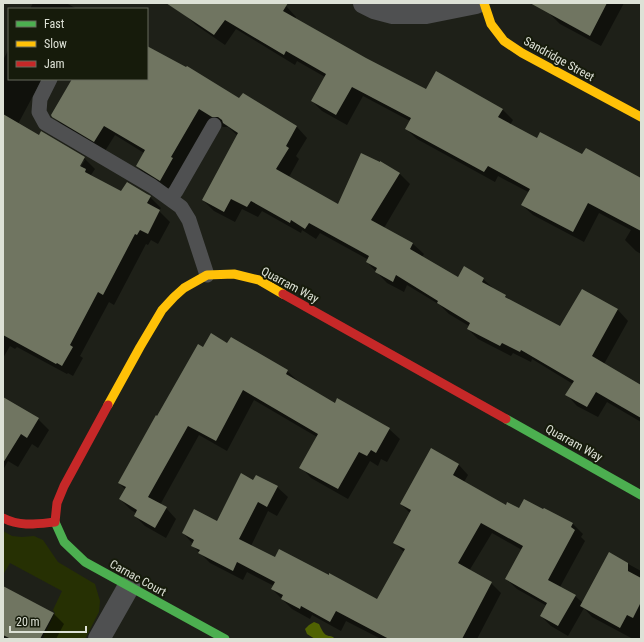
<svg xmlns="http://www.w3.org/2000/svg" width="644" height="642" viewBox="0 0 644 642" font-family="'Roboto Condensed',sans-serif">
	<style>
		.green { fill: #263003 }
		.water { fill: #506202 }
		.shadow { fill: #0007; fill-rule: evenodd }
		.building { fill: #707561 }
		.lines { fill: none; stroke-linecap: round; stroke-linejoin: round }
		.lane { stroke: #4f5051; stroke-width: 15 }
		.street { stroke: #4f5051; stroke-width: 22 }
		.fast { stroke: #4caf50; stroke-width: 9 }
		.slow { stroke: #ffc107; stroke-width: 9 }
		.jam { stroke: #c62828; stroke-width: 9 }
		.labels { text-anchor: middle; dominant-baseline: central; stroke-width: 4; stroke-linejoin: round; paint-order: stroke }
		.street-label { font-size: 12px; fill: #dde1d6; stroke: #161b0b }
	</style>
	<rect width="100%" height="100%" fill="#1e2018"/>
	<!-- green -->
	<path class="green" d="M3 531 12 536 22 537 34 536 43 540 58 562 95 584 100 601 99 612 85 639H47L43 637 55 613 53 610 62 591 10 563 3 575Z"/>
	<!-- water -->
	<path class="water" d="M314 622 319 624C321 628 323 633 326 635 330 637 332 635 335 639H315L307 634 305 629 309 625Z"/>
	<!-- shadow -->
	<path class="shadow" d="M33 3H66L77 9H30Z
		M193 3H280L286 6 296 17 295 19 365 58 427 90 502 109 513 120 510 125 538 139 583 156 641 179V254L636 251 625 240 631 230 599 213 584 242 533 215 522 205 530 193 498 176 495 182 417 139 406 129 410 121 363 96 347 125 322 111 312 101 325 77 297 61 295 65 236 29 225 45 196 25 185 15Z
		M554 3H624L601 46 560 24 549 13Z
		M147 47 240 100 243 94 297 127 307 138 296 156 299 159 289 177 338 206 399 173 410 184 384 228 413 244 424 254 422 257 458 278 483 279 494 289 505 296 508 299 561 328 582 290 618 310 628 321 604 364 641 386V422L607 402 598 417 577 406 567 395 573 384 532 359 531 362 513 353 511 356 478 339 468 329 469 326 449 314 440 305 407 285 404 292 387 283 367 262 369 260 320 233 316 239 302 230 301 233 262 211 258 217 242 209 235 222 214 211 203 200 238 136 228 127H223L210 119 171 191 148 177 137 166 144 153 115 135 105 151 64 127 53 116 73 79H147Z
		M9 49V79H42L18 124 40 136 84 158 95 169 91 175 122 193 150 197 161 208 159 211 170 222 158 244 151 240 148 245 146 244 114 305 109 302 80 356 83 358 73 376 68 373 67 374 17 347 15 349 10 346 3 358V60ZM83 160H85L78 171 77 170Z
		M228 345 287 371 298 381 335 404 389 429 400 439 387 462 381 459 378 466 370 461 348 499 311 478 301 467 317 437 254 400 227 451 199 435 160 505 166 508 176 519 166 538 145 526 135 516 136 513 131 510 120 499 126 490 119 483 157 417 204 348Z
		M3 398 38 419 49 430 38 448 32 444 18 467 8 461 3 470Z
		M458 464 468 475 464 482 506 506 519 509 543 511 544 509 573 524 583 534 581 537 585 541 560 587 575 596 583 603 610 554 641 571V639H633L592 617 584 608 568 636 551 626 541 616 547 606 517 589 506 579 522 550 492 533 469 571 491 583 501 593 477 639H381L346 621 341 631 312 615 310 619 292 609 272 589 274 586 247 572 243 580 210 563 192 545 193 544 183 533 218 523 254 482 257 476 277 487 288 497 277 516 268 511 251 546 275 558 378 600 404 552 395 543 410 513 401 504Z
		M3 586 53 613 64 624 56 639H3Z"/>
	<!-- building -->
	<path class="building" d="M166 3H288L283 11 366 58 426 89 436 71 503 109 498 117 537 138 540 132 582 154 586 148 641 178V231L588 203 573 232 521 205 530 189 488 166 484 172 405 129 411 118 352 87 336 115 311 101 326 74 286 51 284 55 225 20 214 35Z
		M530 3H607L590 36Z
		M147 46 186 67 187 66 239 98 243 93 297 126 286 146 289 148 276 169 338 204 361 153 380 162V161L400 173 371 220 413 243 410 249 458 277 464 266 484 278 482 282 506 295 505 297 560 326 582 289 618 309 592 356 641 385V418L596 392 587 407 565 395 574 381 521 350 520 352 502 343 500 346 467 329 470 323 437 303 438 301 396 275 393 282 375 272 377 268 366 262 369 256 309 223 305 229 291 220 290 223 251 201 247 207 231 199 224 212 202 200 238 133 223 123 222 120 218 117H212L199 109 171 157 173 158 160 181 136 166 145 150 104 126 94 142 52 117 51 115 72 79H147Z
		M3 114 39 135 41 131 85 157 80 166 86 169 85 172 121 191 127 182 147 194 151 196 147 203 160 210 148 234 140 230 137 235 135 234 103 295 98 292 70 345 73 347 62 366 57 363 56 364 3 335Z
		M211 333 227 343 231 337 288 370 286 374 335 403 337 398 390 428 376 453 371 450 367 456 359 452 338 489 299 468 318 434 243 390 216 441 188 426 148 497 167 507 155 528 134 516 137 510 119 499 126 487 118 483 156 415 157 416 198 344 203 347Z
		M3 397 39 418 27 438 21 434 3 463Z
		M431 448 459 464 453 475 506 505 507 502 519 508 524 499 543 509 544 508 573 523 571 527 575 530 548 580 576 595 558 626 540 616 547 603 505 579 523 546 481 523 458 563 492 582 462 639H389L336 611 330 622 301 606 300 609 281 599 283 595 271 589 275 582 237 562 233 571 198 553 200 550 191 546 194 540 182 533 194 509 217 521 241 473 253 480 256 475 278 486 267 507 258 502 239 539 275 557 279 549 329 575V573L377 599 405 549 393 543 411 510 400 504Z
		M609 552 628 563V571L641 578V602L633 618 627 615 620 628 580 606Z
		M3 586 54 613 40 639H11L3 635Z"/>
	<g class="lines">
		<!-- lane -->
		<path class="lane" d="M50 79 40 99 39 112 45 123 152 186 181 207 189 220 207 275
			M170 199 176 191 214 125"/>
		<!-- street -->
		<path class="street" d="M364 3 374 8 393 13H426L476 3
			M99 639 129 586"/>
		<!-- fast -->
		<path class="fast" d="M506 419 641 495
			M55 522 64 542 85 562 225 639"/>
		<!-- slow -->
		<path class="slow" d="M484 3 491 24 504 41 522 53 641 117
			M108 405 140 347 162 310 174 297 184 288 207 275 234 274 259 280 283 294"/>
		<!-- jam -->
		<path class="jam" d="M283 294 506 419
			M3 518C21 527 36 524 55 522L57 503 64 486 108 405"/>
	</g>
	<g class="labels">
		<!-- street labels -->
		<g class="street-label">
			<text transform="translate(559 59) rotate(29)">Sandridge Street</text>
			<text transform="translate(290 285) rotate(28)">Quarram Way</text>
			<text transform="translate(574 443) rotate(29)">Quarram Way</text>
			<text transform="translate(138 578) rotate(29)">Carnac Court</text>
		</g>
	</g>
	<!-- border -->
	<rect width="644" height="642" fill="none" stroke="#dde1d6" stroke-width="8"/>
	<!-- legend -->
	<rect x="8" y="8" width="140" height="72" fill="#161b0b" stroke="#666a5c"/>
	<rect x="16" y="21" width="20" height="6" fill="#4caf50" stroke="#666a5c"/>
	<text x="44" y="28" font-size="12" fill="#dde1d6">Fast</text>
	<rect x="16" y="41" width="20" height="6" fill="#ffc107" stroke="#666a5c"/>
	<text x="44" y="48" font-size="12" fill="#dde1d6">Slow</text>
	<rect x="16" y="61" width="20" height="6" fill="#c62828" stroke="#666a5c"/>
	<text x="44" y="68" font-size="12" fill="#dde1d6">Jam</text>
	<!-- scale -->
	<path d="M10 626v6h76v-6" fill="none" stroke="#dde1d6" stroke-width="2"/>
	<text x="16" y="626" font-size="12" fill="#dde1d6" stroke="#161b0b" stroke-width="3" paint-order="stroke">20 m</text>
</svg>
